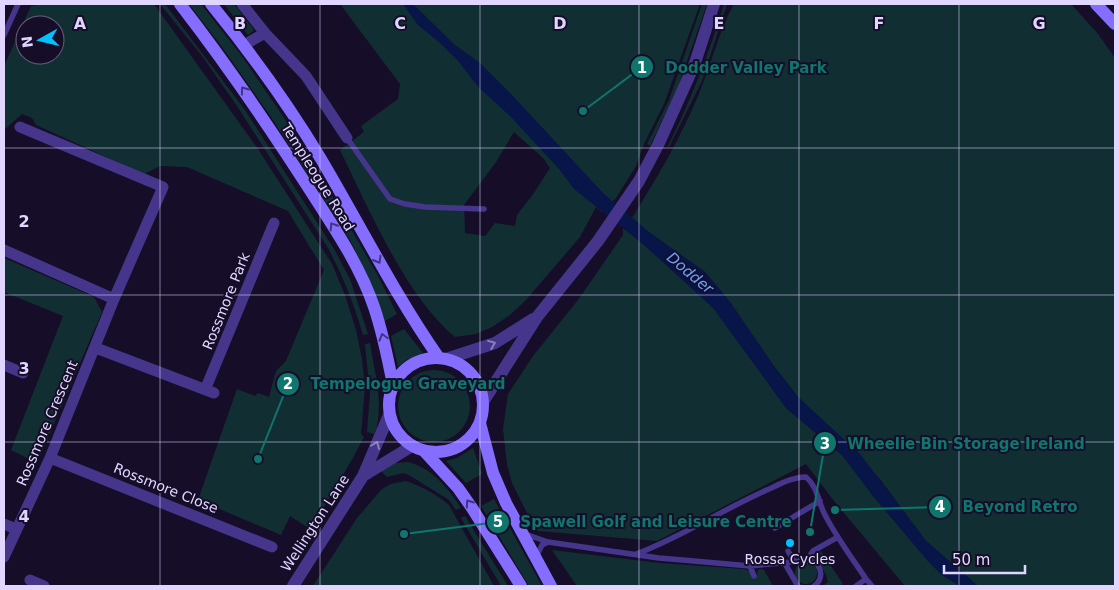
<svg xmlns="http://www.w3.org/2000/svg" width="1119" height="590" viewBox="0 0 1119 590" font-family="'DejaVu Sans',sans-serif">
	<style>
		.green { fill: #112f33; fill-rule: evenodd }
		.water { fill: #071549 }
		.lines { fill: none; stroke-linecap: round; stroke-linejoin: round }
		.service { stroke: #45368b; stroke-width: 5.5 }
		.minor { stroke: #45368b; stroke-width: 11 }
		.tertiary { stroke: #45368b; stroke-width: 12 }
		.secondary { stroke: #856dff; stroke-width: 12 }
		.oneway { stroke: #42347e }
		.oneway2 { stroke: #8b7ebf }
		.grid { fill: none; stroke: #e0d6ff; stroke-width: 1; stroke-opacity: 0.55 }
		.poi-dot { fill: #02c1ff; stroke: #160e28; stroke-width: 2 }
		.labels { text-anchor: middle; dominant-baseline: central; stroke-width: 4; stroke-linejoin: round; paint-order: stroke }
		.street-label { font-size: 14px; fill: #e0d6ff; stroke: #160e28 }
		.poi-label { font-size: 14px; fill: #e0d6ff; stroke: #160e28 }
		.water-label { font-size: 15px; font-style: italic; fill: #64a1ff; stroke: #160e28 }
		.grid-label { font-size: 16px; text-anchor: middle; font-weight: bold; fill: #e0d6ff; stroke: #160e28; stroke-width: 4; stroke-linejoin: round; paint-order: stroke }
		.leader { fill: none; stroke: #0f766e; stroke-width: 2 }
		.callout-dot { fill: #0f766e; stroke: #160e28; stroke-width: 2 }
		.mark-label { font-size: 15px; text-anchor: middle; font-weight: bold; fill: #fff }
		.callout-label { font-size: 15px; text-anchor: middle; font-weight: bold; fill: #0f766e; stroke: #160e28; stroke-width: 4; stroke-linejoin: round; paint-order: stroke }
	</style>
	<rect width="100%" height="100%" fill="#160e28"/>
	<!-- green -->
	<path class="green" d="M43 4H154L258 149 332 264 345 295 356 330 362 359 365 387 361 434 364 437 354 456 312 527H307L290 516 281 535 198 500 237 389 255 396 258 393 269 397 276 371 286 361 324 270 288 211 187 167 160 166 144 174 36 125 32 118 22 114 4 130V66L31 6ZM25 25H55V55H25Z
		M160 4H165L245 110 334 249 350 279 368 334 363 335C354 304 343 276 328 248L237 106 202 56Z
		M189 4H201L241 55 300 141 377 274 397 314 385 321 364 268 350 240 271 117 222 47Z
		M224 4H234L254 30 248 35Z
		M340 4H700L664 104 645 142 636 166 616 198 602 212 596 207 580 237 526 300 510 315 492 327 476 334 455 337C406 297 368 207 340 150L364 132 361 126 398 99 400 84ZM514 132 544 159 550 168 534 193 517 215 515 226 495 223 485 236 465 233 464 205 496 162Z
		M702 4H707L678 87 650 146 647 144 669 100Z
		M724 4H727L702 81 669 147 668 146C691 100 709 53 724 4Z
		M734 4H1071L1098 34 1115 58V586H978L926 541 879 478 798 397 773 365 730 302 705 272 650 233 632 218C657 178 680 139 698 96 711 66 718 33 734 4Z
		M623 228 642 243 714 308 786 408 842 455 874 497 928 561 942 575 960 586H905L834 501 806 464 657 541 538 531 533 525 512 483 507 464 503 429 508 394 533 356 578 300 623 235Z
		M4 258 94 297 102 312 37 463 11 450 63 316 4 292Z
		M404 329 423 353 406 360 398 367 391 336Z
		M370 343C375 374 384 404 375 434L367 432 370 394 365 344Z
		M398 406a36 36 0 1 1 72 0a36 36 0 1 1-72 0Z
		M473 448 482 474 466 483 446 461 457 458Z
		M408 462C431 467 449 489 461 508L456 510 449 500 409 475 403 473 387 477 381 471 395 463Z
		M406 481C423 487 436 494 449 505L494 586H313L357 518 382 489 391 484Z
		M494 499 542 586H529L481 506Z
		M465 516 508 586H501L461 518Z
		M552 550 659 563 744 569 750 571 752 577 757 575 758 570 761 569 764 570 773 586H577Z
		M821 551 843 584 839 586H823L828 582 826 575 815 555Z
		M795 573a11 11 0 1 1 22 0a11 11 0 1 1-22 0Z"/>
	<!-- water -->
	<path class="water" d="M403 4H413L455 45 480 63 512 95 604 194 650 233 705 272 730 302 773 365 798 397 860 454 926 541 978 586H960L942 575 928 561 874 497 842 455 786 408 713 308 642 243 574 189 559 169 511 117 479 88 459 62 440 43 418 25Z"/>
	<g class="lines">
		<!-- service -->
		<path class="service" d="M4 35 18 4
			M347 138 390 199 405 204 425 207 484 209
			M775 528 820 501
			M525 534 548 542 659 558 694 561 750 566 813 560C822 567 824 579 814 586
			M788 551 794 561
			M636 554C682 537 723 509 769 489 780 484 793 477 806 477 818 487 818 502 825 515 837 538 852 558 866 579L856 586
			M536 557 542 545 548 542
			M808 559 813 551 838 537
			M784 562 798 586
			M750 566 754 576
			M866 579 872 586"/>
		<!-- minor -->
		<path class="minor" d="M242 4 265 33 306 76 347 138
			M244 45 265 33
			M4 250 114 299
			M96 348 214 393
			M4 365 23 373
			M205 390 274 223
			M50 458 272 547
			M4 524 16 529
			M4 557 50 458 114 299 163 187 20 127
			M30 580 44 586"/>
		<!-- tertiary -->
		<path class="tertiary" d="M446 359 495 343 533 319
			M483 402 537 317 598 241 639 181 658 145 695 63 714 4
			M363 476 412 446
			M293 586 363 476 389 415"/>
		<!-- secondary -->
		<path class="secondary" d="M180 4C225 62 266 122 306 184 331 223 359 263 374 307 383 333 388 359 393 385
			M211 4C251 53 288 104 321 159 360 225 395 295 439 358
			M1096 4 1115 24
			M389 405a47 47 0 1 1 94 0a47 47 0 1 1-94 0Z
			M480 423 493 473 506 503 551 586
			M424 451 458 488 472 508 521 586"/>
	</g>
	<!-- one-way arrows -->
	<defs><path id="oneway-chevron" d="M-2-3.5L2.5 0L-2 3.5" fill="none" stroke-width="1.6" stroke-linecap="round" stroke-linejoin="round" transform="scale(1.25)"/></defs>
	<g class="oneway">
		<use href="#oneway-chevron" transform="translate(244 90) rotate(-126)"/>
		<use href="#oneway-chevron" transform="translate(333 226) rotate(-122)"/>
		<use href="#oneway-chevron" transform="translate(378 260) rotate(60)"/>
		<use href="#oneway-chevron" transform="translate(383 337) rotate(-106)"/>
		<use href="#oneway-chevron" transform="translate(469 503) rotate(-125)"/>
	</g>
	<g class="oneway2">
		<use href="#oneway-chevron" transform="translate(492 344) rotate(-22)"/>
		<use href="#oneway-chevron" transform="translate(376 445) rotate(-67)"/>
	</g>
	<!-- grid -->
	<path class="grid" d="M160 4V586M320 4V586M480 4V586M639 4V586M799 4V586M959 4V586M4 148H1115M4 295H1115M4 442H1115"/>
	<!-- markers -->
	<circle class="poi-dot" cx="790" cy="543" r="5"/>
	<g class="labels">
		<!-- street labels -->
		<g class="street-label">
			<text transform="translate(318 177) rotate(58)">Templeogue Road</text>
			<text transform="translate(226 301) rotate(-68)">Rossmore Park</text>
			<text transform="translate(47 423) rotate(-67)">Rossmore Crescent</text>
			<text transform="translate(166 488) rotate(22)">Rossmore Close</text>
			<text transform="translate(315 523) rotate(-57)">Wellington Lane</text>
		</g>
		<!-- poi labels -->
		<g class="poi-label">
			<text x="790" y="559">Rossa Cycles</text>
		</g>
		<!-- water labels -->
		<g class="water-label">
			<text transform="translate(690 273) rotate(40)">Dodder</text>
		</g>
	</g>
	<g class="grid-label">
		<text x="80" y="29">A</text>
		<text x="240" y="29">B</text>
		<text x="400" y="29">C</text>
		<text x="560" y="29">D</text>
		<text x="719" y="29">E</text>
		<text x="879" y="29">F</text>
		<text x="1039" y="29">G</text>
		<text x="24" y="227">2</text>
		<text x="24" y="374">3</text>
		<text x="24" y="522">4</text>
	</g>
	<!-- callouts -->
	<path class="leader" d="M583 111L642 67M258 459L288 384M810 532L825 443M835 510L940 507M404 534L498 522"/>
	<g class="callout-dot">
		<circle cx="583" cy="111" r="5"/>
		<circle cx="258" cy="459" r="5"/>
		<circle cx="810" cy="532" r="5"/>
		<circle cx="835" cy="510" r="5"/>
		<circle cx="404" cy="534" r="5"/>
		<circle cx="642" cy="67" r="12"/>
		<circle cx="288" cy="384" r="12"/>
		<circle cx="825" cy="443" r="12"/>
		<circle cx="940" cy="507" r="12"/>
		<circle cx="498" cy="522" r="12"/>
	</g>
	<g class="mark-label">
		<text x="642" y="73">1</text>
		<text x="288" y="389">2</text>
		<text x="825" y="449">3</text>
		<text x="940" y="512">4</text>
		<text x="498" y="527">5</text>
	</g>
	<g class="callout-label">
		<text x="746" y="73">Dodder Valley Park</text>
		<text x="408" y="389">Tempelogue Graveyard</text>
		<text x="966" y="449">Wheelie Bin Storage Ireland</text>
		<text x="1020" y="512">Beyond Retro</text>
		<text x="656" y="527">Spawell Golf and Leisure Centre</text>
	</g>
	<!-- border -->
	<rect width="1119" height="590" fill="none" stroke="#e0d6ff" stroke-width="10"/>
	<!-- north arrow -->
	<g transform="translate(40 40) rotate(262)"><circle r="24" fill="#160e28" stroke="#675e7e"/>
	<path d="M0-4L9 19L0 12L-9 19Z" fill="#02c1ff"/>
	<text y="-8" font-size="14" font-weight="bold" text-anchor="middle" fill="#e0d6ff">N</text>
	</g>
	<!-- scale -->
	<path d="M944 565v8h81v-8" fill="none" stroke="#e0d6ff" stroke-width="2.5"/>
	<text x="952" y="565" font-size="15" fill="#e0d6ff" stroke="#160e28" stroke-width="4" paint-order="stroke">50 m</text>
</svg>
